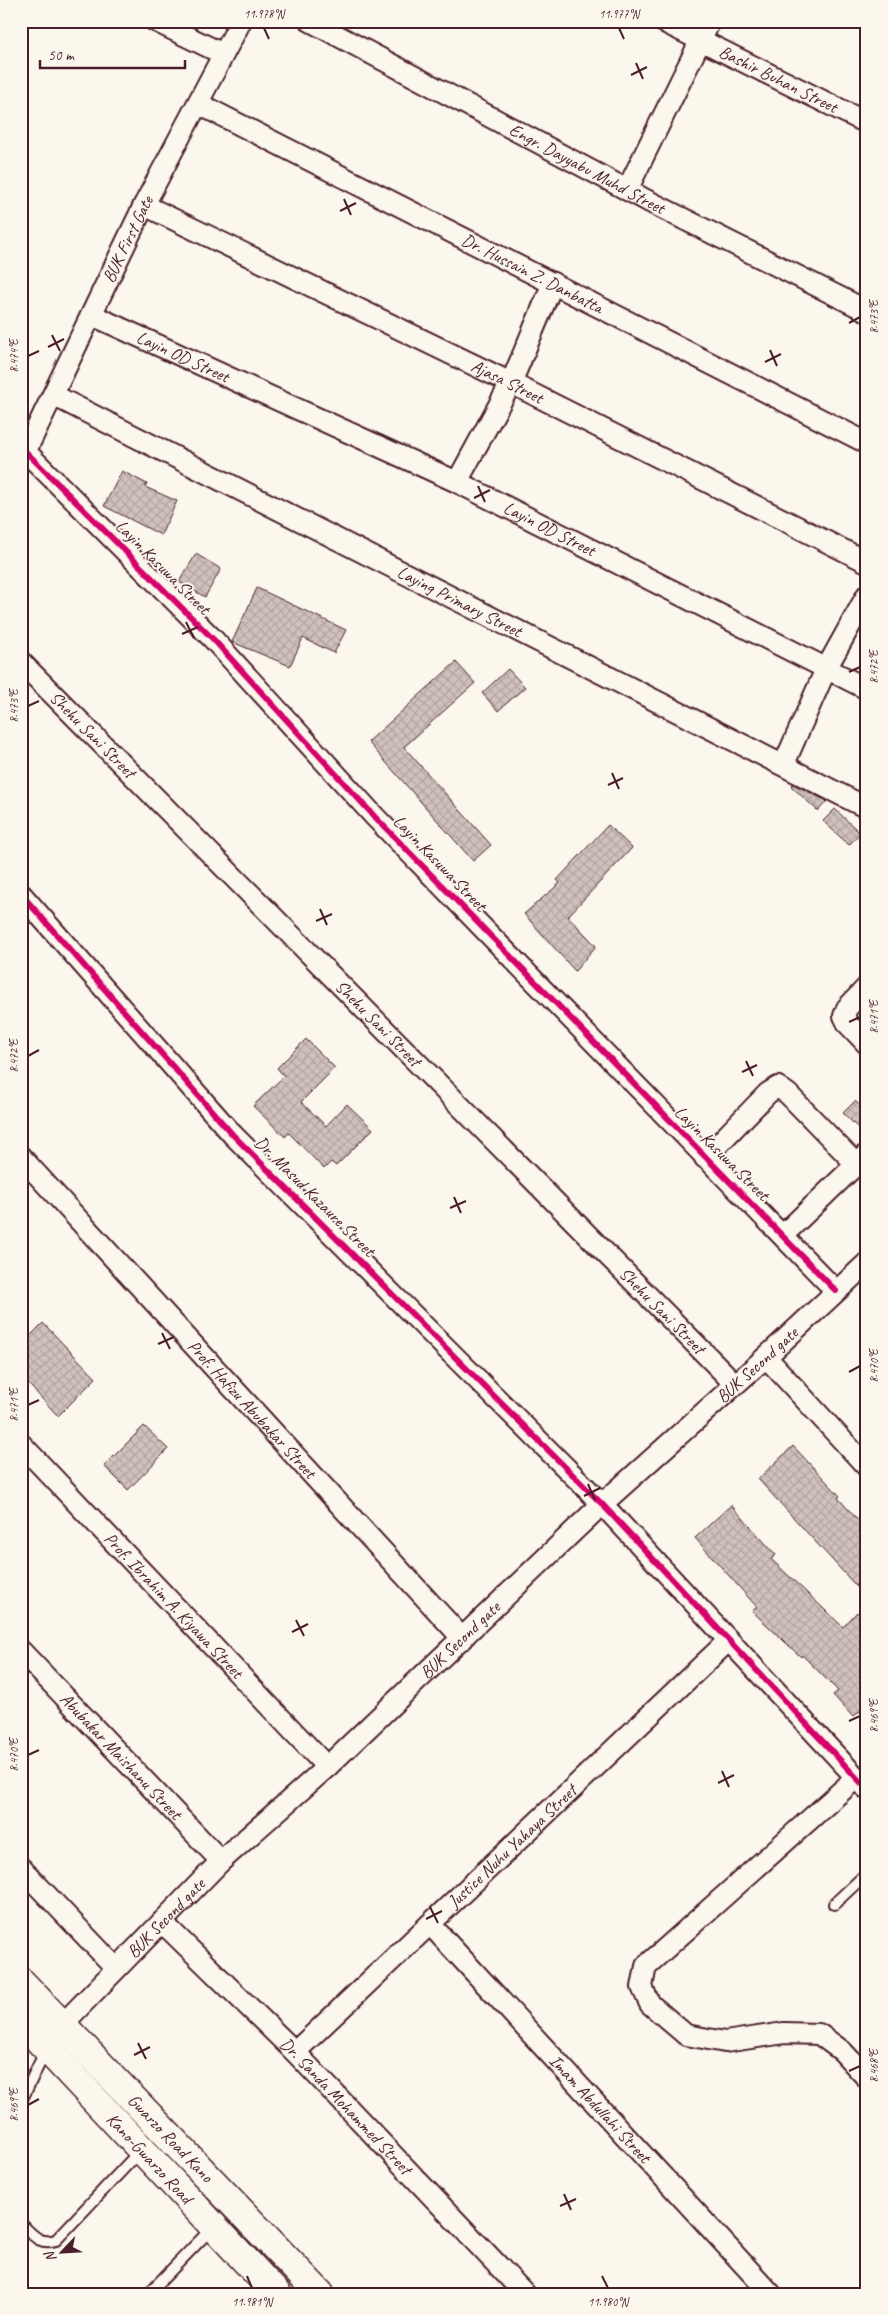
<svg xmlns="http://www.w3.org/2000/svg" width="888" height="2315" viewBox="0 0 888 2315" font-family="Caveat,sans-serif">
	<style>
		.building { fill: url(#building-cross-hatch); stroke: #4a1f2b }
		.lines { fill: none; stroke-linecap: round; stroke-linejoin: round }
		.service-casing { stroke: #4a1f2b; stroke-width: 14 }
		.minor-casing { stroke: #4a1f2b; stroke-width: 24 }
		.primary-casing { stroke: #4a1f2b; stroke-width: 31 }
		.service { stroke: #fbf7ec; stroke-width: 10 }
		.minor { stroke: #fbf7ec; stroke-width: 20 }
		.primary { stroke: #fbf7ec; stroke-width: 28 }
		.cycleway-casing { stroke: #fbf7ec; stroke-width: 9 }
		.cycleway { stroke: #d6006c; stroke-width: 6 }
		.ticks { fill: none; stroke: #4a1f2b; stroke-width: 2 }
		.labels { text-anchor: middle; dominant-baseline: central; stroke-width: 4; stroke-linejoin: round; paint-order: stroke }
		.street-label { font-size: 18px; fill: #4a1f2b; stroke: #fbf7ec }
		.neatline { fill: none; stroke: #4a1f2b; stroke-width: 2 }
		.ticks-label { font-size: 12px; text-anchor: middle; fill: #4a1f2b }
	</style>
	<defs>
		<pattern id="building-cross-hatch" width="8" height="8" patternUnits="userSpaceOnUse" patternTransform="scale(1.25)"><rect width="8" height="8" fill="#cfc2bc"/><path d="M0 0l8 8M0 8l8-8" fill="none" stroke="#b3a6a2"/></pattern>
	</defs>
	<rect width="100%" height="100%" fill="#fbf7ec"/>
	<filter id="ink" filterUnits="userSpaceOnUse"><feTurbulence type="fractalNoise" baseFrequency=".02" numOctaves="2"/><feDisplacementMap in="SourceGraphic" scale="10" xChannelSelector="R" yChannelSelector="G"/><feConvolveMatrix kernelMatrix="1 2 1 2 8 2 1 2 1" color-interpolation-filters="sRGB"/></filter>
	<g filter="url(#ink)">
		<!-- building -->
		<path class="building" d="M122 471 147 484 145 487 177 501 161 535 104 506Z
			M196 554 221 569 205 597 179 582Z
			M257 588 346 630 334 653 303 638 290 666 232 642Z
			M456 662 475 683 404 747 491 845 473 861 368 742Z
			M508 669 525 687 498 711 482 693Z
			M793 784 827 801 818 811 791 786Z
			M835 809 860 833 849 845 823 821Z
			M608 825 632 848 568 916 596 946 575 971 524 914 560 883 557 880Z
			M306 1039 335 1068 301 1102 326 1126 347 1104 373 1129 336 1166 331 1162 324 1169 289 1133 285 1137 253 1106 284 1076 277 1068Z
			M855 1101 867 1112V1137L843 1113Z
			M43 1323 96 1378 58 1416 21 1376V1345Z
			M144 1426 168 1449 128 1490 104 1466Z
			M793 1446 840 1496 838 1498 867 1530V1598L758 1479Z
			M731 1505 776 1555 771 1559 843 1627 857 1612 867 1622V1705L853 1717 833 1695 838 1691 802 1655 801 1657 752 1611 757 1607 695 1538Z"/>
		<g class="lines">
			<!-- service casing -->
			<g class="service-casing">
				<path id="service" d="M834 1904 867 1873
					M21 2101 46 2050
					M21 2224C33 2235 39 2245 56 2240L141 2150
					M148 2294 213 2227"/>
			</g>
			<!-- minor casing -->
			<g class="minor-casing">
				<g id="minor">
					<path d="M155 21 223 54"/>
					<path id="s1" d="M310 21 648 201 867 311"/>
					<path id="s2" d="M662 21 867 123"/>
					<path id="s3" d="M199 104 867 443"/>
					<path d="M627 190 710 21"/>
					<path id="s4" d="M144 205 511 383 867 562"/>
					<path id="s5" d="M92 315 457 482 867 689"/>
					<path id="s6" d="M53 395 867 808"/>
					<path d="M26 452 213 639 375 817 836 1291"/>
					<path id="s7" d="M21 461 144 205 241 21"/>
					<path d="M457 482 511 383 553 283"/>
					<path id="s8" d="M21 662 734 1383"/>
					<path d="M784 764 826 669 867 595"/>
					<path d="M21 894 233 1135 602 1504 867 1789"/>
					<path d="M867 987 847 1008 844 1016 848 1024 867 1044"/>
					<path id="s9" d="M21 1157 463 1639"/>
					<path d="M705 1158 768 1093 778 1087 788 1094 856 1164"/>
					<path d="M783 1235 867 1154"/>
					<path d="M766 1357 867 1467"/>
					<path id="s10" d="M21 1444 327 1767"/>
					<path id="s11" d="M21 1651 221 1861"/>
					<path d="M856 1778 646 1966 642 1987 650 2004 686 2035 725 2042 784 2033 819 2034 842 2051 867 2078"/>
					<path d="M21 1868 116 1968"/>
					<path id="s12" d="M162 1922 295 2052 525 2294"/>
					<path id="s13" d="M430 1924 771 2294"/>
					<path id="s14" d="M62 2025 221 1861 327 1767 602 1504 766 1357 867 1263"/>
					<path id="s15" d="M295 2052 728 1641"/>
				</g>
			</g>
			<!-- primary casing -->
			<g class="primary-casing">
				<g id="primary">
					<path id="s16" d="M21 1982 320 2294"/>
					<path id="s17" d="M21 2021 277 2294"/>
				</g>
			</g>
			<!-- service -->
			<use href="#service" class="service"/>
			<!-- minor -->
			<use href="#minor" class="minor"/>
			<!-- primary -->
			<use href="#primary" class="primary"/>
			<!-- cycleway casing -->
			<g class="cycleway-casing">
				<path id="cycleway" d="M26 452 213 639 375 817 836 1291
					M21 894 233 1135 602 1504 867 1789"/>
			</g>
			<!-- cycleway -->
			<use href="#cycleway" class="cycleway"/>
		</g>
	</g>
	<!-- ticks -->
	<path class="ticks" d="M264 28 269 39M619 28 624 39M636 63 643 79M631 75 647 67M344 199 351 215M340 211 356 203M849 323 860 317M52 335 60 351M48 347 64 339M770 350 777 366M28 356 39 351M765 362 781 354M478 486 485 502M474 498 490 490M186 622 194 638M182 634 198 627M849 672 860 667M28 706 39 701M612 773 619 789M608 785 623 778M320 909 327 925M316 921 332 914M849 1022 860 1017M28 1056 39 1050M746 1061 753 1076M742 1072 757 1065M454 1197 461 1213M450 1208 466 1201M162 1333 170 1349M158 1344 174 1337M849 1372 860 1366M28 1405 39 1400M588 1484 595 1500M584 1496 600 1488M296 1620 304 1636M292 1632 308 1624M849 1721 860 1716M28 1755 39 1750M722 1771 729 1787M718 1783 734 1775M430 1907 438 1923M426 1919 442 1911M138 2043 146 2059M134 2055 150 2047M849 2071 860 2066M28 2105 39 2099M564 2194 571 2210M560 2206 576 2199M247 2276 252 2288M602 2276 608 2288"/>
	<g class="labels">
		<!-- street labels -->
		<g class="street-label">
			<text stroke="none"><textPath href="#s2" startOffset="130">Bashir Buhan Street</textPath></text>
			<text stroke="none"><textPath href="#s1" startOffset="314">Engr. Dayyabu Muhd Street</textPath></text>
			<text stroke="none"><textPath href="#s7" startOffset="246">BUK First Gate</textPath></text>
			<text stroke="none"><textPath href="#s3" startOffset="374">Dr. Hussain Z. Danbatta</textPath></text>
			<text stroke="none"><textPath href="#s5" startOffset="100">Layin OD Street</textPath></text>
			<text stroke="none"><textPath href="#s4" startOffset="404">Ajasa Street</textPath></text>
			<text stroke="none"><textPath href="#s5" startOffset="505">Layin OD Street</textPath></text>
			<text transform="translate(163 567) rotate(45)">Layin Kasuwa Street</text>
			<text stroke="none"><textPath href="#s6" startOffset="456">Laying Primary Street</textPath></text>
			<text stroke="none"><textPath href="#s8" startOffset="102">Shehu Sani Street</textPath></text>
			<text transform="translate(440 863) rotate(46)">Layin Kasuwa Street</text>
			<text stroke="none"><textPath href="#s8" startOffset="508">Shehu Sani Street</textPath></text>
			<text transform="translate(722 1153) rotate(45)">Layin Kasuwa Street</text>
			<text transform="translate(315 1196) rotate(45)">Dr. Masud Kazaure Street</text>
			<text stroke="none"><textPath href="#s8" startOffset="912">Shehu Sani Street</textPath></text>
			<text stroke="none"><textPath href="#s14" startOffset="959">BUK Second gate</textPath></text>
			<text stroke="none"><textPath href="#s9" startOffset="342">Prof. Hafizu Abubakar Street</textPath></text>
			<text stroke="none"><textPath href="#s10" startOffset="222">Prof. Ibrahim A. Kiyawa Street</textPath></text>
			<text stroke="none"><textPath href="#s14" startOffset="554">BUK Second gate</textPath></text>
			<text stroke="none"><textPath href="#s11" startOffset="145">Abubakar Maishanu Street</textPath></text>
			<text stroke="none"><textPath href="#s15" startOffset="299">Justice Nuhu Yahaya Street</textPath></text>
			<text stroke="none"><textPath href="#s14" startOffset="149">BUK Second gate</textPath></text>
			<text stroke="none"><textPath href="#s12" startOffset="260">Dr. Sanda Mohammed Street</textPath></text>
			<text stroke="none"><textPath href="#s13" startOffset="251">Imam Abdullahi Street</textPath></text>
			<text stroke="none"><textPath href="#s16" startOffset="216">Gwarzo Road Kano</textPath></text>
			<text stroke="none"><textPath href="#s17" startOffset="188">Kano-Gwarzo Road</textPath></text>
		</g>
	</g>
	<!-- margin -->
	<rect width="888" height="2315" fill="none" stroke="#fbf7ec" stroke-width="55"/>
	<!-- north arrow -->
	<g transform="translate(62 2252) rotate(245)" stroke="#fbf7ec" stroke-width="4" paint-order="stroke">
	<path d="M0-4L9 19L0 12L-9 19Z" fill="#4a1f2b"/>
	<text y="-8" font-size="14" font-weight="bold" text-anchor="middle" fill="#4a1f2b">N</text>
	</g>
	<!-- scale -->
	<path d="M40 60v8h145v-8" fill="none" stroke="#4a1f2b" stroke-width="2.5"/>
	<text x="48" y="60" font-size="15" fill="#4a1f2b" stroke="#fbf7ec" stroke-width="4" paint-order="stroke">50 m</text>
	<rect x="28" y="28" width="832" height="2260" class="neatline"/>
	<g class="ticks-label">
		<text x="264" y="18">11.978°N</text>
		<text x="619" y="18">11.977°N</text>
		<text transform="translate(874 317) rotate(-90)" y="4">8.473°E</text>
		<text transform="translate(14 356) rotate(-90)" y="4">8.474°E</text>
		<text transform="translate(874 667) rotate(-90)" y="4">8.472°E</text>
		<text transform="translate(14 706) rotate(-90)" y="4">8.473°E</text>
		<text transform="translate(874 1017) rotate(-90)" y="4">8.471°E</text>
		<text transform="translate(14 1056) rotate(-90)" y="4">8.472°E</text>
		<text transform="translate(874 1366) rotate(-90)" y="4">8.470°E</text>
		<text transform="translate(14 1405) rotate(-90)" y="4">8.471°E</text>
		<text transform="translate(874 1716) rotate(-90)" y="4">8.469°E</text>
		<text transform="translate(14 1755) rotate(-90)" y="4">8.470°E</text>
		<text transform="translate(874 2066) rotate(-90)" y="4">8.468°E</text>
		<text transform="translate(14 2105) rotate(-90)" y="4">8.469°E</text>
		<text x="252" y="2306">11.981°N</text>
		<text x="608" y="2306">11.980°N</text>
	</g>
</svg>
